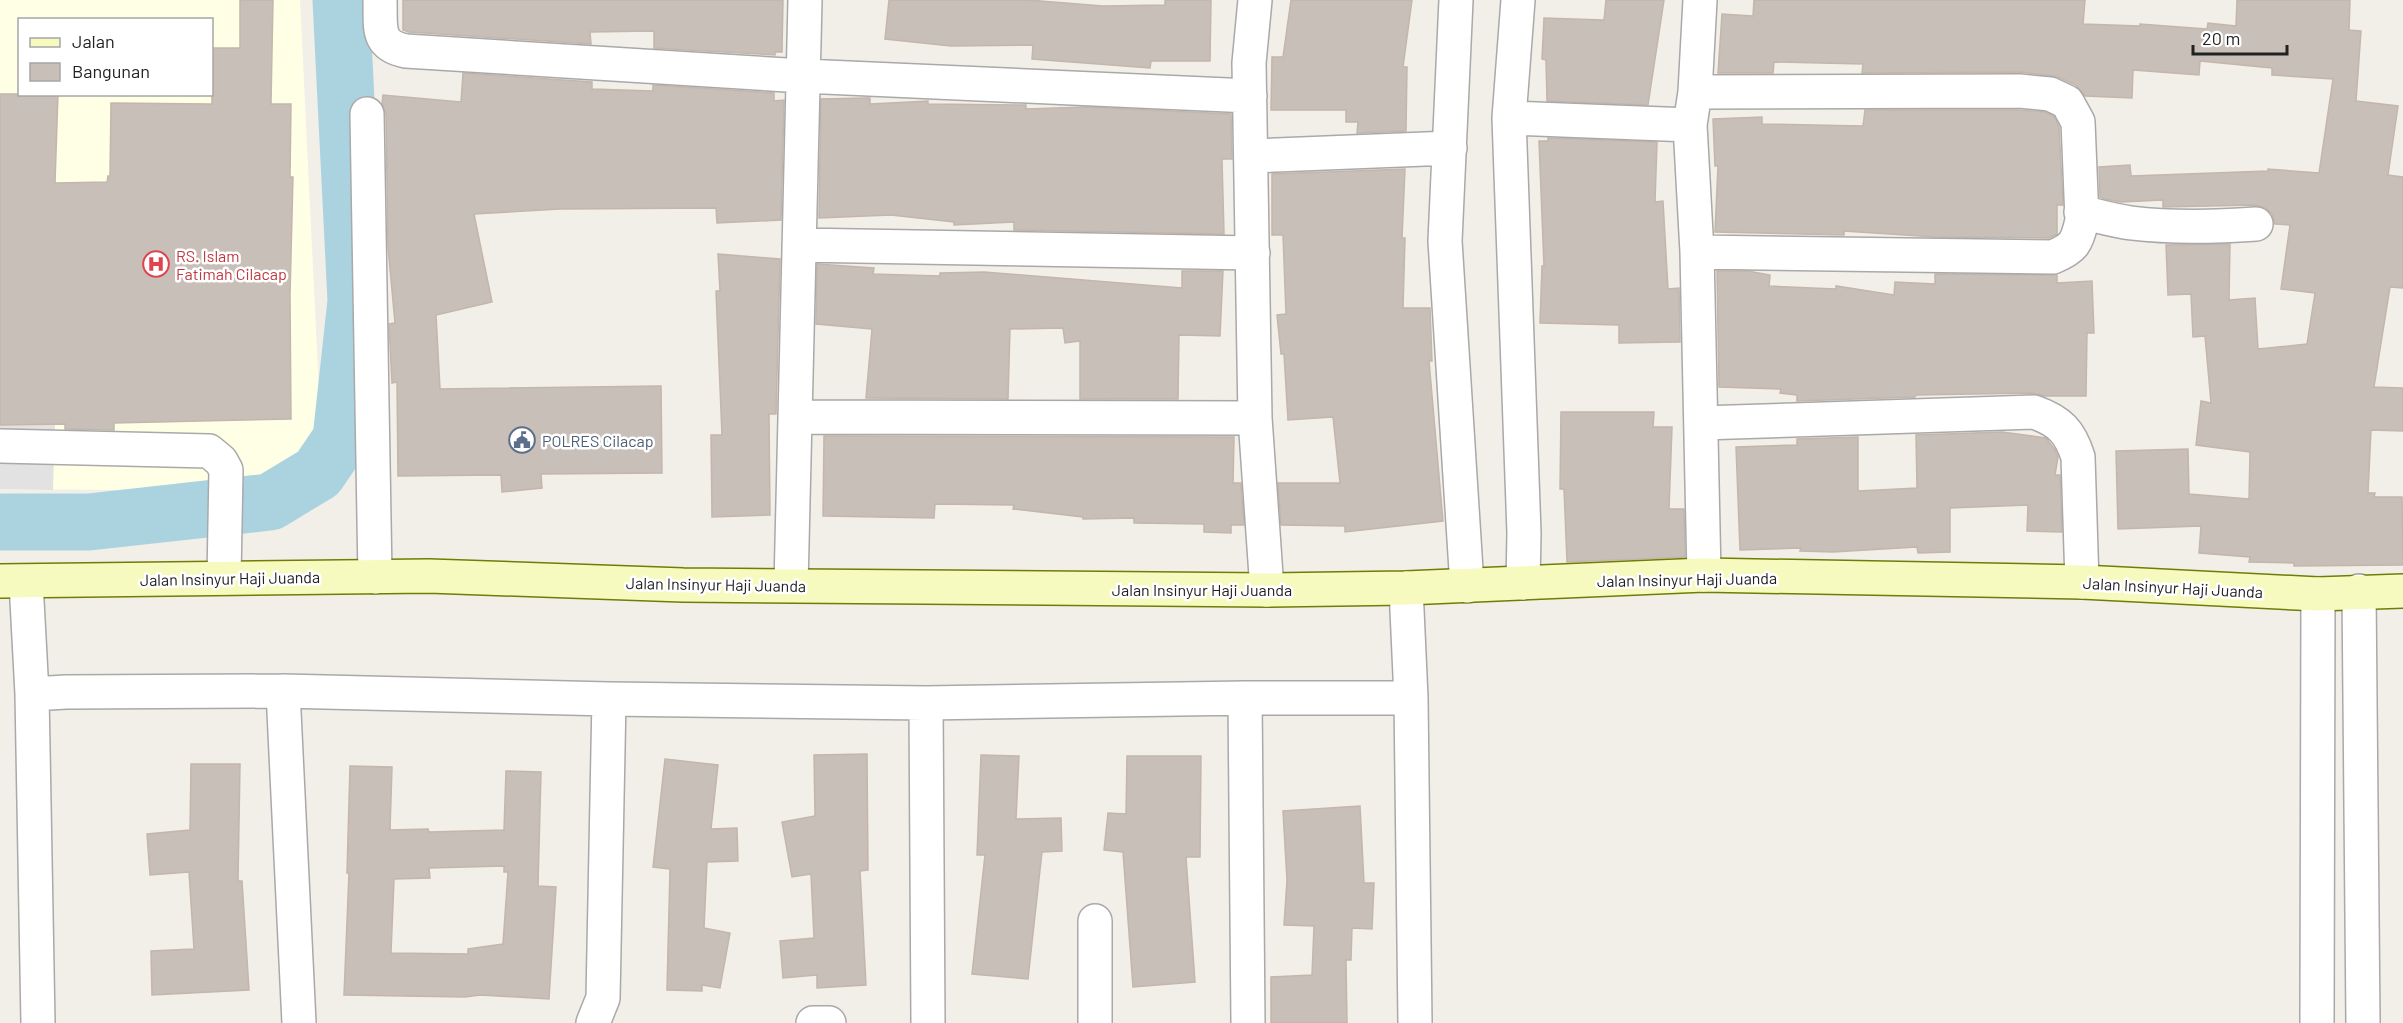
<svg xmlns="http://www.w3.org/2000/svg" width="2403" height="1023" viewBox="0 0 2403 1023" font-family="Barlow,sans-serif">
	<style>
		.education { fill: #ffffe5; fill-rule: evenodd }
		.parking { fill: #e2e2e2 }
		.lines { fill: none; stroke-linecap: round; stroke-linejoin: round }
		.river { stroke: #aad3df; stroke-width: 57 }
		.building { fill: #c7bfb8; stroke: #c4b6ab; stroke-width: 1.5; fill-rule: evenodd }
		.street-casing { stroke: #a9a9a9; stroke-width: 36 }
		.secondary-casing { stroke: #707d05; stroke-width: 36 }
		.street { stroke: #fff; stroke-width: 33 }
		.secondary { stroke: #f7fabf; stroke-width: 33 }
		.labels { text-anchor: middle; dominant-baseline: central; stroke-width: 5; stroke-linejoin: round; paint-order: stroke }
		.health-label { font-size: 16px; fill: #be3a42; stroke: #fff; text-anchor: start }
		.service-label { font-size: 16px; fill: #4e5e75; stroke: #fff; text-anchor: start }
		.street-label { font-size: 16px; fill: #222; stroke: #fff }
	</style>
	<rect width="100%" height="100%" fill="#f2efe9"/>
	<!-- education -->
	<path class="education" d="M0 0H300L321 433 300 463 277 481 256 491 0 489ZM20 20H212V94H20Z"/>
	<!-- parking -->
	<path class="parking" d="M55 424 53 490 0 489V425Z"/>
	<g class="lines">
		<!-- river -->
		<path class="river" d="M0 522H89L270 502 318 473 341 439 356 301 341 0"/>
	</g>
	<!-- building -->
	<path class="building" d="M240 0H273L271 104H291L290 177H293L290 295 291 419 114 423V430L65 429V424L0 425V94H58L55 183 107 182 108 176H110L111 103 212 104V48H240Z
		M403 0H783L782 52H775V55L654 48V31L590 32 591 44 409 32 403 30Z
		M889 0H1028L1103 6 1165 5V0H1211L1210 61H1151L1150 68 1032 59 1033 45 951 46 885 39Z
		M1291 0H1412L1403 67H1407L1406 131 1357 133 1358 122H1346V110H1271L1272 57H1283Z
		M1606 0H1664L1648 105 1547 101 1546 60 1542 59 1544 18 1604 20Z
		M1754 0H2085L2083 24 2140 26V24L2207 29 2208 23 2236 26 2237 0H2350L2349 30 2361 31 2356 101 2398 106 2388 175 2403 177V288L2390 287 2374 387 2403 388V431L2371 430 2368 493H2375L2374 497H2402L2403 565 2294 566V563L2249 562 2250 557 2199 553 2201 526 2118 529 2116 451 2188 449 2189 494 2249 499 2250 452 2196 445 2201 401 2211 403 2205 336 2193 337 2191 294 2168 295 2166 245 2230 244 2229 300 2255 298 2258 349 2307 344 2315 293 2281 289 2290 225 2275 224 2272 214 2265 208 2255 205 2163 207V200L2121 202 2105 199 2100 197 2099 167 2130 165 2131 176 2268 171V169L2319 173 2333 79 2272 75V68L2200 61 2199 75 2133 70 2132 98 2085 96 2076 85 2058 77 2021 72 1862 73 1863 64 1774 62 1773 73H1718L1722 14 1753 16Z
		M463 73 592 82V89L653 91V85L774 93V101L784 100 781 220 717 223 716 208 560 209 474 214 492 302 436 315 440 389 661 386 662 473 541 474 542 488 502 492 501 475 398 476 397 382 392 383 389 324 395 323 388 247 386 114 382 104 383 95 461 102Z
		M865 98H870V104L928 101V104L1026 105V109L1086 107 1231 114 1232 159H1222L1224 234 1014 230V222L954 225V222L891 215 819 218 821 99Z
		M1865 110H2018L2045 112 2054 116 2059 127 2063 205H2057V234L2049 238 1935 237 1844 231V235L1715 232 1718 166H1715L1713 119 1762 117V124L1863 126Z
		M1548 138 1657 142 1655 202 1663 201 1668 289 1679 288 1680 342 1619 343V325L1540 323 1542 266H1544L1539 141H1548Z
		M1405 169 1402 238H1405L1403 308H1430L1432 361H1429L1443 521 1345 532V526L1281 525 1278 483H1340L1333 417 1288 420 1284 354H1281L1277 315 1286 314 1283 235H1272V174Z
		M718 254 780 259 776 414H769L770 515 712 517 711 435H722L716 291H720Z
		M817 264 874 268 873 274 940 276V273L984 272 1182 288V271H1223L1220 336 1179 335 1178 399H1080V341L1065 343 1063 328 1010 329 1008 399 866 398 872 329 816 324Z
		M1717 271H1748L1770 275 1769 286 1836 289V286L1894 295 1895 282 1935 284V274L2057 275V283L2092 281 2094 333H2087L2086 396H2044L2033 393 1916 395 1915 397 1797 401V395L1780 393 1781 389 1719 387Z
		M1561 412H1654L1653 427H1672L1669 509H1684L1685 557 1567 562 1564 489H1560Z
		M2002 432 2046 438 2055 450 2058 457 2055 475H2060L2062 532 2027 531 2028 505 1950 508V552L1918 553 1917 547 1833 552 1800 551 1801 548 1740 550 1736 447 1797 445V439L1858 437V491L1917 488 1916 435Z
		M824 436 1234 437 1233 483H1241L1244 525H1231V533L1204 532V524L1134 523V518L1083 519V517L1013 509 1014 505 935 504 934 518 823 516Z
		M867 754 868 870 860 871 866 985 817 988V975L783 978 780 941 814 938 811 874 792 877 782 822 815 816 814 755Z
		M981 755 1019 756 1016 819 1061 818 1062 851 1042 852 1028 979 972 974 985 855H977Z
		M1127 756H1201L1200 857H1186L1195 982 1133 987 1123 852 1104 850 1108 813 1126 814Z
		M665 759 718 765 711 829 737 828 738 861 707 862 704 928 730 933 720 988 702 985V991L667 990 670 869 653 867Z
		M191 764H240L238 881H242L249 990 152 995 151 951 194 949 189 872 150 875 147 834 190 830Z
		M350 766 392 767 390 830 428 829 429 832 504 830 506 771 541 772 538 886 556 887 549 999 480 995 465 997 344 995 349 873H347ZM504 866V872H508L503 944 468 949V954L391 953 394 879 430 878 429 868Z
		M1360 806 1364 883H1374L1372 929 1352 928 1351 960H1346L1347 1023H1271V977L1312 975 1314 926 1284 925 1287 880 1283 811Z"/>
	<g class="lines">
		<!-- street casing -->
		<g class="street-casing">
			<path id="street" d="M380 0C381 26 375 45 406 51L803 76 1250 96
				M1255 0 1249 63 1255 418 1267 590
				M1456 0 1445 241 1467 586
				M1518 0 1509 118 1524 533 1523 583
				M1700 0 1695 92 1690 125 1697 252 1704 575
				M1695 92 2019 91 2050 94 2067 102 2078 122 2082 220C2077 243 2074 248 2053 257L1697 252
				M367 114 375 577
				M1509 118 1690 125
				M1251 156 1450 148
				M2081 212C2098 216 2115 221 2131 223 2173 228 2214 227 2256 224
				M799 245 1253 253
				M796 417 1255 418
				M1701 423 2034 412C2060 421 2070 432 2078 457L2082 582
				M0 446 209 451 221 461 226 470 224 578
				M26 582 32 694 38 1023
				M791 585 805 0
				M1406 588 1411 698 1415 1023
				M2359 591 2363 1023
				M283 691 299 1023
				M32 694 66 692 283 691 609 699 926 703 1245 698H1411
				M1245 698 1248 1023
				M926 703 928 1023
				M593 1023 603 998 609 699
				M813 1023H829
				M1095 1023V921
				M2317 1023 2318 594"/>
		</g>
		<!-- secondary casing -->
		<g class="secondary-casing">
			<path id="secondary" d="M0 581 429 576 683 585 1267 590 1406 588 1704 575 2082 582 2318 594 2403 591"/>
		</g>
		<!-- street -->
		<use href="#street" class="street"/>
		<!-- secondary -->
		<use href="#secondary" class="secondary"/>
	</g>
	<!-- icons -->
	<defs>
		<g id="hospital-ring" transform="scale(1.35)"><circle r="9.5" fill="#fff" stroke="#e0444e" stroke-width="1.5"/><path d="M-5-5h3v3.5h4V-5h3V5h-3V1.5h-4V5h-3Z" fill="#e0444e"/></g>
		<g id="civic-ring" transform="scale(1.35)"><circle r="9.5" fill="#fff" stroke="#5c6f8a" stroke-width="1.5"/><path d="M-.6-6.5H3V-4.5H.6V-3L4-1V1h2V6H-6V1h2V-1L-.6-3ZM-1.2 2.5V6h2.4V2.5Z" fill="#5c6f8a"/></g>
	</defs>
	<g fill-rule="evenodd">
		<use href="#hospital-ring" x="156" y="264"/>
		<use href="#civic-ring" x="522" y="440"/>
	</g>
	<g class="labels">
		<!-- health labels -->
		<g class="health-label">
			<text x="176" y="255">RS. Islam<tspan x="176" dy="18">Fatimah Cilacap</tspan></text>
		</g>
		<!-- service labels -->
		<g class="service-label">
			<text x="542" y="440">POLRES Cilacap</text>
		</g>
		<!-- street labels -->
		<g class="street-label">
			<text transform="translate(230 578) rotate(-1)">Jalan Insinyur Haji Juanda</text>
			<text transform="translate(1687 579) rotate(-1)">Jalan Insinyur Haji Juanda</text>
			<text transform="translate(716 584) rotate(1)">Jalan Insinyur Haji Juanda</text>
			<text transform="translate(2173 587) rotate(3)">Jalan Insinyur Haji Juanda</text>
			<text x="1202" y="589">Jalan Insinyur Haji Juanda</text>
		</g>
	</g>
	<!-- legend -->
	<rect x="18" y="18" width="195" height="78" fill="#ffffff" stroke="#a7a7a7" stroke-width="1.5"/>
	<rect x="30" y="38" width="30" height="9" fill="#f7fabf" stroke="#a7a7a7" stroke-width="1.5"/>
	<text x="72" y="48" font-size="18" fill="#222222">Jalan</text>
	<rect x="30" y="63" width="30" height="18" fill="#c7bfb8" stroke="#a7a7a7" stroke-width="1.5"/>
	<text x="72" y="78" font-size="18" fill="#222222">Bangunan</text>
	<!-- scale -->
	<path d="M2193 45v9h94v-9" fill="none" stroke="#222222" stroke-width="3"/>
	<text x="2202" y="45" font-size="18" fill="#222222" stroke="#ffffff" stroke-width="4.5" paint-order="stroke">20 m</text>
</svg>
